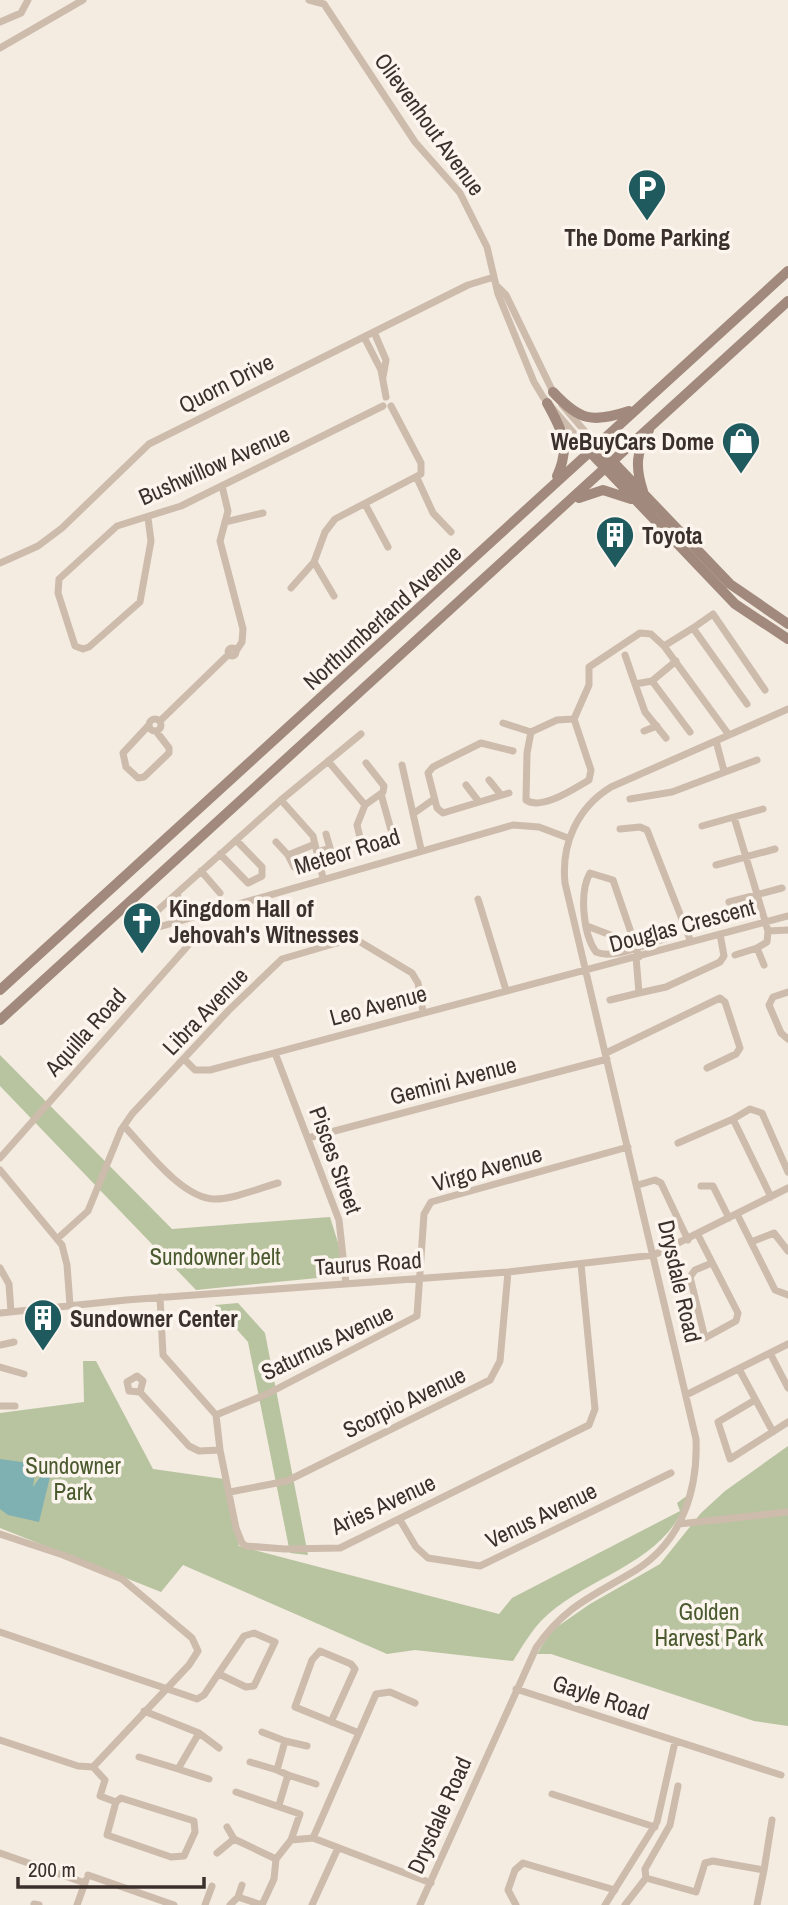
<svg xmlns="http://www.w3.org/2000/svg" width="788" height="1905" viewBox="0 0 788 1905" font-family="'Archivo Narrow',sans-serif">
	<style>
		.green { fill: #b8c4a0 }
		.water { fill: #7fb0b2 }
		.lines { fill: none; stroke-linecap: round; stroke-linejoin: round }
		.street { stroke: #cdbbac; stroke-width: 7 }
		.secondary { stroke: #a18a7d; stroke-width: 10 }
		.labels { text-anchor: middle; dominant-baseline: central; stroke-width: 7; stroke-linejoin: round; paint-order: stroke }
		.street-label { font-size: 23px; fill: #3b302b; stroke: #fbf5ee }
		.poi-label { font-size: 23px; font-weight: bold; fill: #3b302b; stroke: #fbf5ee; text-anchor: start }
		.park-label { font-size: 23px; fill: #4a5a2e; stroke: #fbf5ee }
	</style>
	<rect width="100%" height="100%" fill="#f4ebe1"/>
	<!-- green -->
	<path class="green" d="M0 1055 172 1229 330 1217 348 1275 196 1290 0 1086Z
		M238 1303 265 1333 308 1555 290 1553 248 1342 215 1305Z
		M83 1361H96L153 1469 224 1479 239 1546 499 1614 512 1598 680 1511 677 1503 688 1495C669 1564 586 1575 541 1621 530 1633 522 1647 513 1661L415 1650 387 1654 183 1565 161 1592 0 1528V1413L84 1402Z
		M788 1446V1726L754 1721 551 1654H537L551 1631 590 1604 660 1564 701 1513 725 1491Z"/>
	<!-- water -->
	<path class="water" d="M0 1459 36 1464 33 1487 41 1476 50 1477 39 1522 8 1515 0 1509Z"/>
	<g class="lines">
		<!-- street -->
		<path class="street" d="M309 0 324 4 415 142 460 193 487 247 498 294 534 382 543 397 589 451
			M0 22 21 13 28 0
			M0 48 83 0
			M498 287 506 295 555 396
			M374 332 386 360 383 377
			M364 337 381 370 386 397
			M562 405 596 444
			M417 478 433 513 451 532
			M222 486 228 511 220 541 243 629 242 642 236 651
			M365 504 388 547
			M148 518 151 541 140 602 89 647 83 649 75 646 58 593 59 579 117 526 181 506 383 406
			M225 522 263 513
			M314 562 334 596
			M0 563 38 546 62 528 149 444 468 285 494 277
			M291 588 314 562 325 532 335 519 421 474V463L391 406
			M693 628 713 614 765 690
			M664 646 693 628 747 704
			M228 652a4 4 0 1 1 8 0a4 4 0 1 1-8 0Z
			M625 655 635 684 652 681
			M676 661 652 681 690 732
			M635 684 645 712 666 738
			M149 725a6 6 0 1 1 12 0a6 6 0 1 1-12 0Z
			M160 721 229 654
			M503 723 531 732
			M149 725 123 753 126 767 138 778 144 777 169 753V748L156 731
			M644 731 657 726
			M531 732 527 753 526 800C542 811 575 788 589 780L591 770 574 719 589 685V667L640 633 651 634 664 646 729 735
			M531 732 557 720 574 719
			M716 741 724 771
			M328 761 365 805 357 825 363 850
			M402 765 421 849
			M489 780 501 795
			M466 785 479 802
			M509 793 443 813 437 808 428 773 433 767 481 743 513 751
			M381 794 393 837
			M630 799 672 792 757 760
			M281 800 361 734
			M365 805 383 792 384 786 366 763
			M413 814 434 799
			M734 817 763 809
			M702 826 734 817 768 931 788 930
			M620 829 640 827 647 830 691 942
			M276 842 288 855 315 844
			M317 852 330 848 326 834
			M220 854 248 883 262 876V867L236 840
			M288 855 294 867
			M716 865 775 849
			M201 871 220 893
			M478 899 506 990
			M729 902 782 888
			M157 911 177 893
			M182 919 177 893 281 800 313 836 323 878
			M587 926 613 936
			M138 933 513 825 539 827 568 838
			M735 955 757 948
			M639 957 636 947 613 880 590 873C579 892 583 934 596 952 614 960 645 944 664 939
			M764 965 757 948 767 942 768 931
			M788 992 773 997 769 1005 781 1033 788 1039
			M639 993 666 987 720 962 724 956 720 934
			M610 1000 639 993 636 957
			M275 1053 339 1220 346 1284
			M606 1053 720 998 725 1002 740 1048 736 1054 707 1068
			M185 1060 195 1070H210L788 916
			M733 1119 750 1109 762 1113 788 1172
			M124 1126C145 1148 182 1199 215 1199 235 1199 259 1188 278 1183
			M308 1138 607 1059
			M678 1143 733 1119 771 1197
			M0 1158 200 932
			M0 1170 62 1245 67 1265 70 1305
			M638 1185 655 1180 661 1183 688 1240
			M701 1186H713L729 1218
			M737 1214 775 1290 788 1295
			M698 1235 738 1313 736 1321 705 1338 690 1277 695 1270 712 1263
			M57 1239 88 1211 121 1130 132 1114 229 1010 282 959 347 940H357L412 973 418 983 423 1012
			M751 1242 774 1233 788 1251
			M0 1268 9 1284 11 1312
			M160 1297 163 1355 216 1415 220 1450 236 1528 242 1543 246 1546 285 1549 340 1548 589 1425 595 1409 581 1264
			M0 1313 126 1300 508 1272 654 1255 788 1188
			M0 1345 14 1342
			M770 1353 788 1388
			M0 1367 24 1374
			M739 1369 773 1432
			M140 1392 143 1381 137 1376 127 1382 129 1391 140 1392 189 1446 199 1451 220 1450
			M686 1395 788 1344
			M755 1400 718 1422 730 1459 788 1422
			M0 1406H15
			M216 1415 267 1394 417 1316 424 1214 431 1202 628 1147
			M230 1492 287 1481 490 1380 500 1361 508 1272
			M400 1520 416 1547 428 1558 480 1566 671 1473
			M679 1524 788 1512
			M0 1534 63 1555 122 1579 192 1638 198 1651 189 1665 93 1767 78 1766 0 1740
			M0 1632 197 1699 204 1695 244 1636 254 1633 275 1642 254 1686 246 1687 219 1674
			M516 1689 781 1775
			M144 1711 199 1733 219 1748
			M331 1722 355 1669 351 1664 320 1651 312 1660 295 1707 359 1733
			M262 1732 285 1741 277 1770 288 1775 279 1805
			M285 1741 307 1746
			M139 1757 178 1769 199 1733
			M250 1762 277 1770
			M93 1767 105 1780 100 1796 116 1802
			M178 1769 209 1779
			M288 1775 316 1784
			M236 1792 300 1814 291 1840 276 1859 274 1879 262 1905
			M552 1794 655 1827
			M121 1798 194 1821 195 1832 184 1856 171 1857 107 1835 116 1802Z
			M227 1827 234 1839 276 1859
			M313 1838 376 1694 390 1692 415 1703
			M291 1840 313 1838 431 1883
			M0 1853 85 1883
			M217 1853 234 1839
			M764 1870 772 1820
			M88 1875 174 1905
			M646 1878 645 1869 670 1825 678 1786
			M238 1897 242 1885
			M34 1904 39 1905
			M77 1905 86 1880
			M205 1905 212 1886
			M230 1905 238 1897 262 1905
			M312 1905 338 1848
			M420 1905 536 1648C564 1606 595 1595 636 1570 682 1541 698 1490 696 1439L565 883C561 844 577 808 611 787L788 709
			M516 1905 508 1890 515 1870 523 1863 615 1890
			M605 1905 657 1822 675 1742
			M625 1905 646 1878 696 1892 705 1863 713 1861 764 1870 757 1905"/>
		<!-- secondary -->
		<path class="secondary" d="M553 392C580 421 592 423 629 411
			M547 403C562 430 571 446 557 476
			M596 444 730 584 788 624
			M589 451 735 604 788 639
			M643 491C635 467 636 452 649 430
			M579 498 603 490 631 499
			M0 990 788 271
			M0 1020 788 301"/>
	</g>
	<!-- icons -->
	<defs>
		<g id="parking-pin" transform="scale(2.0125)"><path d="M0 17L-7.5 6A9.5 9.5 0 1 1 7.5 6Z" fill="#1f5a5e" stroke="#fbf5ee"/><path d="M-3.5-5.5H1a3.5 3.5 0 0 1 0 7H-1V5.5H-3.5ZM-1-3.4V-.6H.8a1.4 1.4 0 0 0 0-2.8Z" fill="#fff"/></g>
		<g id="shop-pin" transform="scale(2.0125)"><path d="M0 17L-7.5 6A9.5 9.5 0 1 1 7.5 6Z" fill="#1f5a5e" stroke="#fbf5ee"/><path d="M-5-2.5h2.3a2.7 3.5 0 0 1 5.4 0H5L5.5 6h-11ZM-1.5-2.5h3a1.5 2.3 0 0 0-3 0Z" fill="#fff"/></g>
		<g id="building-pin" transform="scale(2.0125)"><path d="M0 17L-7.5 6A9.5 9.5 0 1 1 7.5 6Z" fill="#1f5a5e" stroke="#fbf5ee"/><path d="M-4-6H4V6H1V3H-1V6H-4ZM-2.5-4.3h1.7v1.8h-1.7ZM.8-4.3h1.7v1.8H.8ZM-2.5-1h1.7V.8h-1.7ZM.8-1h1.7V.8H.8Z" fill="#fff"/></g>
		<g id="church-pin" transform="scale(2.0125)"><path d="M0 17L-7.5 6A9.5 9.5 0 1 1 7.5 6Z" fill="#1f5a5e" stroke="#fbf5ee"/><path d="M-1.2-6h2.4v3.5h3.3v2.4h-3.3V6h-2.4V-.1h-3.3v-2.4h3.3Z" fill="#fff"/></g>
	</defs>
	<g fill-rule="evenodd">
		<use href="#parking-pin" x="647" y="188"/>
		<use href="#shop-pin" x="741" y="441"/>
		<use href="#building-pin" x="615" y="535"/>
		<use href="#church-pin" x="142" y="921"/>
		<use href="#building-pin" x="43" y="1318"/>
	</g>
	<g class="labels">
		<!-- street labels -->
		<g class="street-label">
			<text transform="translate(430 124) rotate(54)">Olievenhout Avenue</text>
			<text transform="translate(226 383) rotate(-27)">Quorn Drive</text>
			<text transform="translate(214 465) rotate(-24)">Bushwillow Avenue</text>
			<text transform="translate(382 617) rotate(-42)">Northumberland Avenue</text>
			<text transform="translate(347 851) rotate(-17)">Meteor Road</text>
			<text transform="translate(682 925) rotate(-15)">Douglas Crescent</text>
			<text transform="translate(378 1005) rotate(-15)">Leo Avenue</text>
			<text transform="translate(205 1011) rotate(-46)">Libra Avenue</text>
			<text transform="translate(85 1032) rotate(-48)">Aquilla Road</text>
			<text transform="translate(453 1080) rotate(-15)">Gemini Avenue</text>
			<text transform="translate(336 1160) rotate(70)">Pisces Street</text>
			<text transform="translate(487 1168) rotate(-16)">Virgo Avenue</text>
			<text transform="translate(368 1263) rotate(-4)">Taurus Road</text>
			<text transform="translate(680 1281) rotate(77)">Drysdale Road</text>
			<text transform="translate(327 1342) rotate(-26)">Saturnus Avenue</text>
			<text transform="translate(404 1402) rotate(-26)">Scorpio Avenue</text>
			<text transform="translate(383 1504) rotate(-25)">Aries Avenue</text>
			<text transform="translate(541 1515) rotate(-26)">Venus Avenue</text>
			<text transform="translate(601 1697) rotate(18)">Gayle Road</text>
			<text transform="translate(439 1815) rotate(-66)">Drysdale Road</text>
		</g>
		<!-- poi labels -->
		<g class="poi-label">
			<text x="647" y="237" text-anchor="middle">The Dome Parking</text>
			<text x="714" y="441" text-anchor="end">WeBuyCars Dome</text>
			<text x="642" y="535">Toyota</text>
			<text x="169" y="908">Kingdom Hall of<tspan x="169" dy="26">Jehovah's Witnesses</tspan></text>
			<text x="70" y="1318">Sundowner Center</text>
		</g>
		<!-- park labels -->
		<g class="park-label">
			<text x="215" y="1256">Sundowner belt</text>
			<text x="73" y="1465">Sundowner<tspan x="73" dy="26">Park</tspan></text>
			<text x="709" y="1611">Golden<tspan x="709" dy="26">Harvest Park</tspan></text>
		</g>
	</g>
	<!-- scale -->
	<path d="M18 1877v10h186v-10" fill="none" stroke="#3b302b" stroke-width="3.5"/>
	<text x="28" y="1877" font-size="21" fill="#3b302b" stroke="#fbf5ee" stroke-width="5" paint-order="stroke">200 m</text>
</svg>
